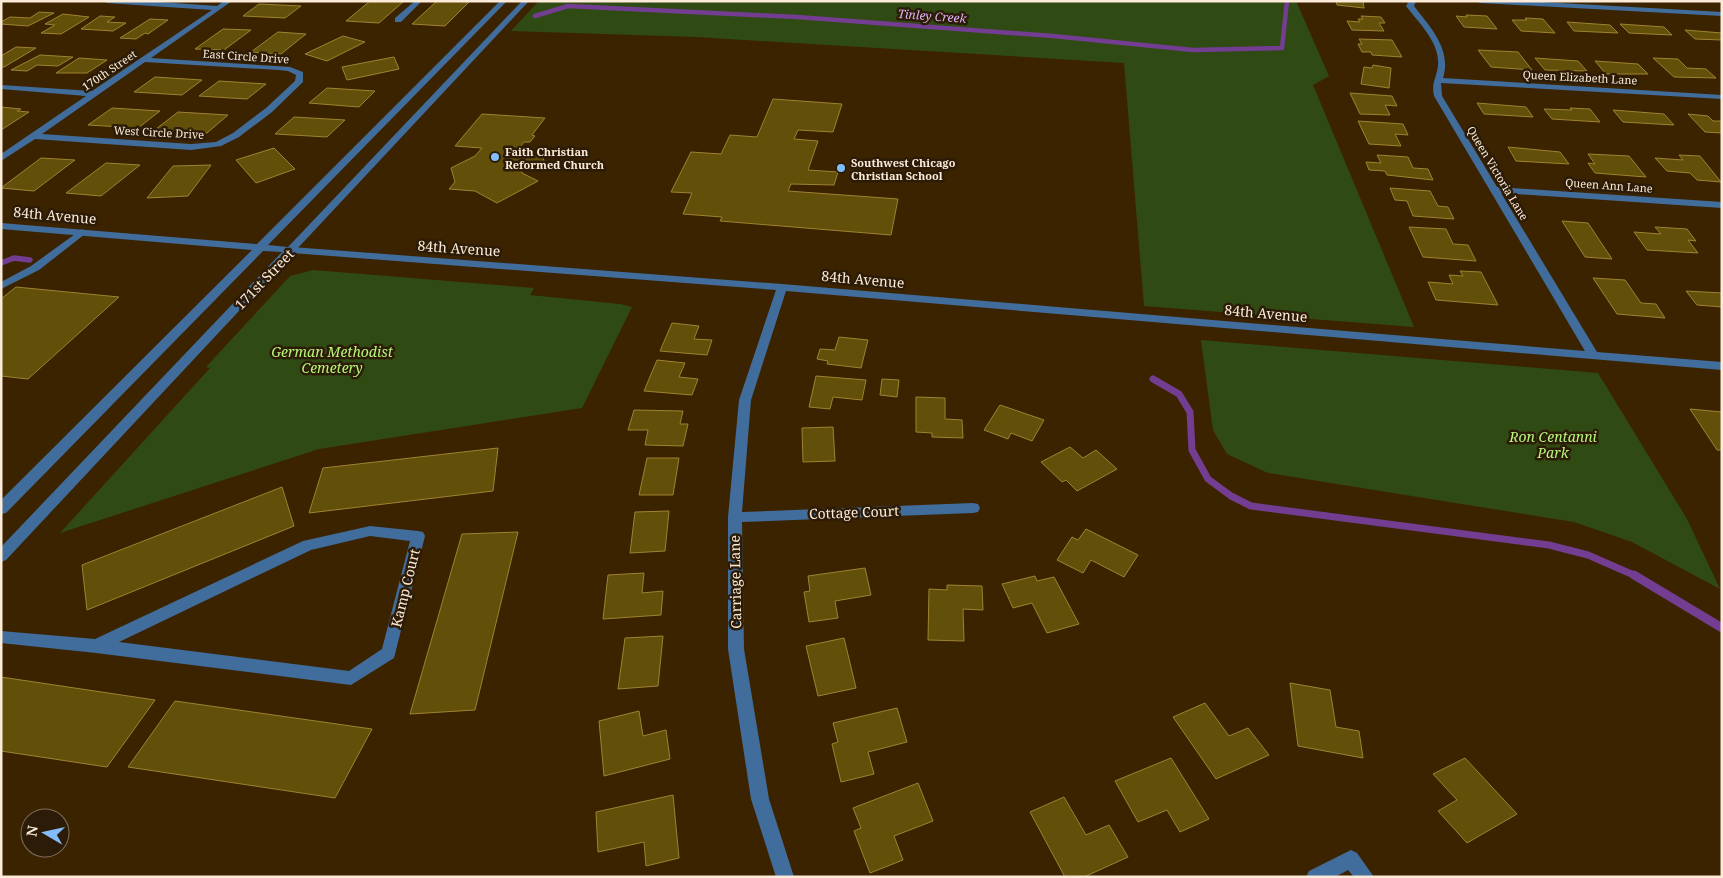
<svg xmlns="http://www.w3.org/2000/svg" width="1723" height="878" viewBox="0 0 1723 878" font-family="'Noto Serif',serif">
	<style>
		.green { fill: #304a14 }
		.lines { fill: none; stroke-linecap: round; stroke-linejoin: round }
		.stream-far3 { stroke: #733e92; stroke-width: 4.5 }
		.stream-far2 { stroke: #733e92; stroke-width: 5.5 }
		.stream-far1 { stroke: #733e92; stroke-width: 7 }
		.stream { stroke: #733e92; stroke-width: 9 }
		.building { fill: #624f0a; stroke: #9d8331 }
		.minor { fill: #416d9d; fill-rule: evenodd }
		.tertiary { fill: #416d9d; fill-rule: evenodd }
		.poi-dot { fill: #83bcfb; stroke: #2c1c07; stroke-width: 2 }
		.labels { text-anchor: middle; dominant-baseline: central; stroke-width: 5; stroke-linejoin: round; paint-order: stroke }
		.far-street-label { font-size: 11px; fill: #fcebd8; stroke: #2c1c07 }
		.far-poi-label { font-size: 11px; font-weight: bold; fill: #fcebd8; stroke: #2c1c07; text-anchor: start }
		.far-water-label { font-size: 12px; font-style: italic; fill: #dbb2f6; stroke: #2c1c07 }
		.street-label { font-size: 14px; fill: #fcebd8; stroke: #2c1c07 }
		.park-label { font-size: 14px; font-style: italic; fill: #b6f77a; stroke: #2c1c07 }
	</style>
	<rect width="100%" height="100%" fill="#3c2300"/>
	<!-- green -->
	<path class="green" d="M539 1H1296L1329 76 1313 85 1414 327 1144 306 1124 63 696 37 511 31Z
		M313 270 534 288 530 295 620 304 632 307 582 408 319 449 60 533 210 368 206 367 290 276Z
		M1201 340 1598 373 1687 519 1720 589 1632 542 1574 522 1268 473 1227 454 1213 430Z"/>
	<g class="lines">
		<!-- stream-far3 -->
		<path class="stream-far3" d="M535 16 568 6 797 17 1053 36 1193 50 1282 48 1287 1"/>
		<!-- stream-far2 -->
		<path class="stream-far2" d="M1 263 14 258 30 260"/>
		<!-- stream-far1 -->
		<path class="stream-far1" d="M1153 379 1179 394 1190 412 1192 450 1208 479 1231 496 1251 506 1549 545 1588 555 1636 576"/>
		<!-- stream -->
		<path class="stream" d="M1634 575 1722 628"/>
	</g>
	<!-- building -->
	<path class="building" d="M370 1H404L379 23 346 21Z
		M437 1H470L445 26 412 24Z
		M1336 1H1363L1364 8 1337 5Z
		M259 4 301 6 285 18 243 16Z
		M39 12 54 13 28 26 1 24V22L10 17 30 18Z
		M63 14 89 17 61 34 41 33 55 25 45 24Z
		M1466 15 1487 16 1497 29 1464 27 1456 16 1467 17Z
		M100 16 115 17 107 22 126 23 113 31 81 29Z
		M1361 16 1381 17 1385 23H1379L1384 31 1352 30 1347 21 1360 22 1358 19H1363Z
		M1525 18 1543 19 1555 33 1521 31 1512 20H1527Z
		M150 19 168 20 148 34 145 33 136 39 120 38Z
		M1567 22 1610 25 1618 33 1574 31Z
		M1620 24 1664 27 1672 35 1629 33Z
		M223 29 251 30 224 50 195 49Z
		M1685 30 1722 33V40L1695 39Z
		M278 32 306 34 281 54 251 52Z
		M343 36 365 42 327 61 305 54Z
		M1359 39 1392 40 1402 57 1372 55 1371 52H1362L1358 44H1362Z
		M16 47 36 48 4 67H1V56Z
		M1478 50 1518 52 1532 70 1491 67Z
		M40 55 73 57 58 66 37 65 27 71 11 70Z
		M394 57 399 69 347 80 342 67Z
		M79 58 107 60 87 73H56Z
		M1535 58 1578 61 1587 71 1545 70Z
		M1653 58 1678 59 1687 68 1706 69 1716 78 1674 77Z
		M1595 61 1638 64 1648 74H1606Z
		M1373 65 1391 68 1389 88 1361 84 1364 67 1372 68Z
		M155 77 202 80 182 95 134 92Z
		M219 81 266 84 247 99 199 96Z
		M327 88 375 91 359 107 309 103Z
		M1350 93 1392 96 1397 106 1385 105 1390 115 1360 114Z
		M773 99 842 104 833 132 798 130 794 139 818 141 808 170 838 172 834 185 791 184 788 191 898 199 891 235 720 221 722 217 683 214 692 193 671 192 691 152 721 154 730 135 757 137Z
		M1477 103 1526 107 1533 117 1484 114Z
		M1 107 21 109 17 111 29 112 1 130Z
		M112 108 160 111 138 128 88 125Z
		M1570 108 1590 109 1600 122 1552 119 1544 109 1572 110Z
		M1613 110 1664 114 1674 125 1623 122Z
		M178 112 228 115 207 133 156 129Z
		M482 114 545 118 532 135 535 136 530 142H524L516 152 518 158 542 154 544 161 520 166 522 173 538 181 497 203 475 191 449 189 455 182 451 168 475 156 482 148 455 146Z
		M1688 114 1708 116 1713 121H1722V133L1705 132Z
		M294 117 345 120 327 137 275 134Z
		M1358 121 1403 124 1408 135 1395 134 1401 146 1369 144Z
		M1508 147 1560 152 1569 164 1516 161Z
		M274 148 295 169 256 183 236 160Z
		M1588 154 1629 156 1646 177 1595 173 1588 163 1595 164Z
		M1377 155 1408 157 1413 168 1428 169 1433 180 1387 175 1385 171 1369 170 1366 162 1381 163Z
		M1679 155 1700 156 1721 182 1697 180 1690 173 1667 171 1655 158 1683 160Z
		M41 158 75 160 34 191 1 188Z
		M106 163 140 165 101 196 66 193Z
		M211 165 188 196 147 198 173 166Z
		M1390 188 1430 191 1438 206 1448 207 1454 219 1413 216 1407 201 1395 200Z
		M1562 221 1588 223 1612 259 1585 257Z
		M1409 227 1446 229 1453 244 1468 245 1476 261 1423 257Z
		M1655 227 1687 229 1696 241 1688 240 1698 253 1647 250 1634 232 1661 234Z
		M1460 271 1481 272 1498 305 1436 300 1428 282 1453 284 1449 275 1463 276Z
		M1593 278 1625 280 1641 303 1656 304 1665 318 1617 314Z
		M16 287 119 297 28 379 1 376V299Z
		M1686 291 1722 293V307L1697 305Z
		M672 323 699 326 694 339 712 340 707 355 660 351Z
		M839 337 868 340 861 368 827 364 828 361 817 359 820 349 835 350Z
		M657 360 685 363 679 377 698 379 692 395 644 391Z
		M816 376 866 380 862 400 833 397 830 409 809 407Z
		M882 379 899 380 897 397 880 395Z
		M916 397 945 398V419L962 420 963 438 932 437V433L916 432Z
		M1000 405 1044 420 1032 441 1011 433 1008 439 984 430Z
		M1690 409 1722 412V450H1717Z
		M634 410 683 411 680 424H688L683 446 645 445 648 430H628Z
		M833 427 835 461 803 462 802 428Z
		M1070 447 1083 458 1096 450 1117 469 1077 491 1066 480 1062 482 1041 462Z
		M498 448 493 491 309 513 323 468Z
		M647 458H679L673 495H639Z
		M282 487 294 526 87 610 82 565Z
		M669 511 665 551 630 553 635 512Z
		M1086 529 1138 555 1124 577 1091 560 1083 573 1057 560 1072 537 1078 540Z
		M518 532 475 710 410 714 462 534Z
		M865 568 871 595 835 601 838 618 809 622 804 592 810 591 808 576Z
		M644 573 642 593 663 591 661 615 603 619 608 575Z
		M1035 576 1037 581 1054 577 1079 624 1047 633 1032 603 1013 608 1002 584Z
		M947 585 982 586 983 610 963 609 964 641 928 640 929 589 947 590Z
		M663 636 658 686 618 689 625 638Z
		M844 638 856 688 818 696 806 646Z
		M1 677 155 700 107 767 1 751Z
		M1290 683 1330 690 1336 727 1359 731 1363 758 1298 746Z
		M175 701 372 729 335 798 128 767Z
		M1205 703 1229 736 1248 728 1269 755 1216 779 1173 717Z
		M897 708 907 742 868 752 874 774 841 782 832 744 838 742 833 723Z
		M639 711 643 736 666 730 670 759 604 776 599 721Z
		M1171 758 1209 819 1180 832 1167 810 1138 822 1115 781Z
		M1465 758 1517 814 1467 843 1438 811 1457 800 1433 774Z
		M918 783 933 821 894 836 903 860 870 873 854 831 861 828 853 808Z
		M673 795 679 858 646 866 644 842 598 852 596 812Z
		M1064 797 1086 835 1109 825 1128 857 1084 877H1065L1030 812Z"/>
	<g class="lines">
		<!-- minor -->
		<path class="minor" d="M104 1H145L217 6 224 1H232L151 58 290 67 303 72V82L272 112 239 137 221 146 191 150 35 139 1 161V154L86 96 1 89V85L92 91 212 10 107 3ZM145 62 279 70 288 71 296 75 295 81 266 108 233 133 216 142 191 144 42 134Z
			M415 1H422L401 22H395V18Z
			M1409 1H1416L1414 6C1430 27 1452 49 1443 78L1722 95V99L1441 83 1442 96 1497 187 1722 202V208L1501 193 1597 352 1722 362V370L786 291 751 400 742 512 973 503 978 504 980 508 978 512 973 513 742 522 744 649 769 799 794 877H776L751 799 728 649V517L739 400 776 290 292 253 287 250 292 247 782 284 1585 351 1434 96C1431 83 1437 77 1438 65 1440 43 1419 23 1406 6Z
			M1477 1H1524L1722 12V16L1480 3Z
			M82 229 87 232 85 234 39 270 1 289V282L31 266Z
			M370 526 418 531 423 532 425 536 394 658 351 685 96 653 1 643V631L95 639 303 541ZM370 536 410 541 382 649 349 671 119 642 311 550Z
			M1351 850 1357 853 1374 877H1354L1348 870 1335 877H1306L1309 871Z"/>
		<!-- tertiary -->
		<path class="tertiary" d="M500 1H507L268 245 288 247 522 1H529L6 560 1 562V547L282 252 263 251 6 513 1 514V500L252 250 1 229V223L257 244Z"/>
	</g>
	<!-- markers -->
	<g class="poi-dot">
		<circle cx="495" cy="157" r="5"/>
		<circle cx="841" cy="168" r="5"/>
	</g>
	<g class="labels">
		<!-- far-street labels -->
		<g class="far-street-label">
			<text transform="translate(246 56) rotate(4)">East Circle Drive</text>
			<text transform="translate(109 70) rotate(-34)">170th Street</text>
			<text transform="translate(1580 77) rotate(3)">Queen Elizabeth Lane</text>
			<text transform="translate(159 132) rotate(3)">West Circle Drive</text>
			<text transform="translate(1498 173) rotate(59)">Queen Victoria Lane</text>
			<text transform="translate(1609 185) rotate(4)">Queen Ann Lane</text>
		</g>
		<!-- far-poi labels -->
		<g class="far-poi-label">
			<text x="505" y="151">Faith Christian<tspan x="505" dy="13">Reformed Church</tspan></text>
			<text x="851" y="162">Southwest Chicago<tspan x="851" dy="13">Christian School</tspan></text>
		</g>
		<!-- far-water labels -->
		<g class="far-water-label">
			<text transform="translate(932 16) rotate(4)">Tinley Creek</text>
		</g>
		<!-- street labels -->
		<g class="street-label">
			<text transform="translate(55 215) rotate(5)">84th Avenue</text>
			<text transform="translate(459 248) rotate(4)">84th Avenue</text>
			<text transform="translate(264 279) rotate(-46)">171st Street</text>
			<text transform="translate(863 279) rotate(5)">84th Avenue</text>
			<text transform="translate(1266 313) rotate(5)">84th Avenue</text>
			<text transform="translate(854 512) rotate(-2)">Cottage Court</text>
			<text transform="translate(735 582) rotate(-91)">Carriage Lane</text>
			<text transform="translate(405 588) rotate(-76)">Kamp Court</text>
		</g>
		<!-- park labels -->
		<g class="park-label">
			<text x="332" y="351">German Methodist<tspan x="332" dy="16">Cemetery</tspan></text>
			<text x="1553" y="436">Ron Centanni<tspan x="1553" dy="16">Park</tspan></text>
		</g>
	</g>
	<!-- border -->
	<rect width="1723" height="878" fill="none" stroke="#fcebd8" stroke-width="5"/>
	<!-- north arrow -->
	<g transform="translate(45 833) rotate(279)"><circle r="24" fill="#2c1c07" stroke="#7f6f5b"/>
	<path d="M0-4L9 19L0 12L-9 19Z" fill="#83bcfb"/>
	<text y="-8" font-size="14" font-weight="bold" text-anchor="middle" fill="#fcebd8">N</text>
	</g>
</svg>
